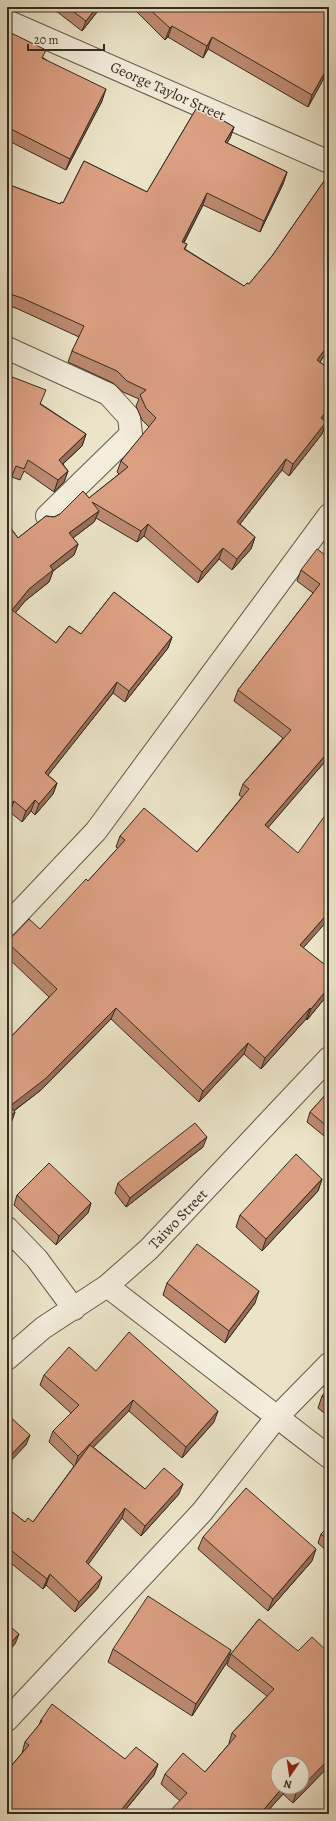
<svg xmlns="http://www.w3.org/2000/svg" width="336" height="1821" viewBox="0 0 336 1821" font-family="Alegreya,serif">
	<style>
		.lines { fill: none; stroke-linecap: round; stroke-linejoin: round }
		.minor-casing { stroke: #62594b; stroke-width: 24 }
		.minor { stroke: #f3eddc; stroke-width: 22 }
		.wall { fill: #bc8970; stroke: #342b21; fill-rule: evenodd }
		.shaded-wall { fill: #996f5b; stroke: #342b21 }
		.building { fill: #db9f82; stroke: #342b21 }
		.labels { text-anchor: middle; dominant-baseline: central; stroke-width: 3; stroke-linejoin: round; paint-order: stroke }
		.street-label { font-size: 15px; fill: #342b21; stroke: #f3eddc }
	</style>
	<rect width="100%" height="100%" fill="#ece4c9"/>
	<filter id="stains"><feTurbulence type="fractalNoise" baseFrequency=".005" numOctaves="4"/><feColorMatrix values="0 0 0 0 .2 0 0 0 0 .09 0 0 0 0 .02 0 0 0 .5 -.17"/></filter>
	<radialGradient id="worn" r=".72"><stop offset=".6" stop-color="#630" stop-opacity="0"/><stop offset="1" stop-color="#630" stop-opacity=".3"/></radialGradient>
	<g class="lines">
		<!-- minor casing -->
		<g class="minor-casing">
			<path id="minor" d="M7 21 329 162
				M7 348 108 394 129 417 131 434 47 516
				M7 925 96 831 329 515
				M7 1228 37 1259 74 1309
				M107 1286 329 1457
				M7 1359 43 1328 107 1286 149 1249 329 1058
				M7 1720 202 1512 276 1418 329 1364"/>
		</g>
		<!-- minor -->
		<use href="#minor" class="minor"/>
	</g>
	<!-- wall -->
	<path class="wall" d="M51 7H101L82 31Z
		M132 7H329V69L308 107 208 49 203 58 168 37 165 40Z
		M7 31 102 101 66 170 7 140Z
		M196 109 210 116 212 114 234 127 230 138 227 143 287 172 283 184 260 232 203 205 184 243 187 244 185 249 244 286 247 283 249 284 272 256 329 174V349L320 362 329 369V414L324 420 326 422 322 434 289 476 282 470 240 524 255 537 251 549 232 570 219 559 198 583 144 536 137 542 96 518 94 522 73 538 78 544 74 555 53 571 49 582 25 601 15 613 56 643 69 626 81 634 114 592 172 637 168 648 125 702 113 693 48 775 57 783 53 794 35 815 31 811 22 822 10 812 7 815V523L18 538 46 516 54 517 60 514 83 491 89 498 119 474 117 472 121 461 149 427 142 420 136 406 139 399 123 392 113 383 68 362 72 351 79 337 18 309 7 305V184L60 204 61 202 63 203 84 161 147 192Z
		M7 375 41 404 86 434 82 446 63 464 68 471 64 482 54 492 24 471 20 480 12 477 7 489Z
		M329 558V757L268 827 303 948 329 968V993L307 1020 306 1019 261 1069 244 1054 199 1102 111 1019 41 1090 14 1111 15 1112 11 1123 8 1040 49 997 7 957V942L40 929 88 881 118 848 116 847 120 836 197 852 242 797 239 795 243 784 283 738 234 701 238 690 313 593 297 581 301 570Z
		M329 1091V1140L307 1122 310 1112Z
		M203 1147 126 1207 115 1193 118 1183Z
		M322 1179 318 1191 262 1251 236 1227 240 1215Z
		M17 1195 91 1203 88 1213 56 1245 14 1205Z
		M167 1283 255 1303 225 1343 163 1295Z
		M96 1371 214 1422 182 1458 129 1411 93 1447 145 1489 179 1494 141 1536 122 1518 88 1564 98 1588 75 1612 46 1585 43 1589 7 1560V1508L25 1522H33L74 1466 49 1442 53 1431 71 1413 40 1385 44 1375Z
		M329 1388V1417L318 1408 322 1396Z
		M329 1526V1553L318 1543 321 1534Z
		M203 1537 312 1561 268 1611 198 1549Z
		M259 1619 329 1766 293 1803 283 1794 265 1814H167L180 1801 161 1784 165 1774 205 1772 229 1744V1743L232 1733 267 1696 227 1665 231 1654ZM302 1763V1787H278Z
		M113 1649 227 1662 192 1716 108 1662Z
		M41 1720 125 1759 158 1764 154 1775 122 1814H7V1771L22 1753 25 1742 39 1725Z"/>
	<!-- shaded-wall -->
	<path class="shaded-wall" d="M97 7H101L82 31 86 21Z
		M172 26 168 37 165 40 170 28Z
		M212 37 208 49 203 58 207 46Z
		M329 65V69L308 107 312 95Z
		M106 89 102 101 66 170 70 159Z
		M234 127 230 138 221 153 225 142Z
		M287 172 283 184 260 232 264 221Z
		M207 193 203 205 178 253 182 242Z
		M329 344V349L313 371 317 360Z
		M329 408V414L317 429 321 418Z
		M326 422 322 434 289 476 293 464Z
		M86 434 82 446 55 471 59 460Z
		M286 459 282 470 233 533 237 522Z
		M68 471 64 482 54 492 58 480Z
		M99 511 94 522 65 544 69 533Z
		M148 524 144 536 137 542 141 531Z
		M255 537 251 549 232 570 237 559Z
		M78 544 74 555 53 571 49 582 25 601 8 622 12 610 29 589 50 566Z
		M223 548 219 559 198 583 202 572Z
		M172 637 168 648 125 702 129 691Z
		M117 682 113 693 41 784 45 773Z
		M329 751V757L261 836 265 825Z
		M57 783 53 794 35 815 39 804Z
		M35 800 31 811 22 822 26 811Z
		M14 801 10 812 7 815V807Z
		M329 912V919L296 956 300 945Z
		M329 987V993L307 1020 311 1009Z
		M116 1008 111 1019 41 1090 7 1116 10 1106Z
		M310 1008 306 1019 261 1069 265 1058Z
		M248 1043 244 1054 199 1102 203 1091Z
		M15 1112 11 1123 7 1126V1119Z
		M207 1137 203 1147 126 1207 130 1198Z
		M322 1179 318 1191 262 1251 266 1239Z
		M91 1203 88 1213 56 1245 59 1236Z
		M259 1291 255 1303 225 1343 229 1331Z
		M133 1400 129 1411 75 1466 78 1456Z
		M218 1411 214 1422 182 1458 186 1447Z
		M30 1435 26 1445 7 1465V1459Z
		M183 1484 179 1494 141 1536 145 1526Z
		M125 1508 122 1518 82 1573 86 1562Z
		M316 1549 312 1561 268 1611 273 1599Z
		M50 1574 46 1585 43 1589 47 1579Z
		M102 1577 98 1588 75 1612 79 1602Z
		M19 1634 15 1644 7 1653V1647Z
		M231 1650 227 1662 192 1716 196 1704Z
		M329 1757V1766L293 1803 296 1793Z
		M158 1764 154 1775 122 1814H118Z
		M283 1787H285L283 1794 265 1814H260Z"/>
	<!-- building -->
	<path class="building" d="M67 7H97L86 21Z
		M147 7H329V65L312 95 212 37 207 46 172 26 170 28Z
		M7 31 46 50 42 58 106 89 70 159 9 128 7 133Z
		M196 109 210 116 212 114 234 127 225 142 287 172 264 221 207 193 182 242 187 244 184 249 244 286 247 283 249 284 272 256 329 174V344L317 360 329 369V408L321 418 326 422 293 464 286 459 237 522 255 537 237 559 223 548 202 572 148 524 141 531 92 502 99 511 69 533 78 544 50 566 53 570 29 589 12 610 56 643 69 626 81 634 114 592 172 637 129 691 117 682 45 773 57 783 39 804 35 800 26 811 14 801 7 807V523L18 538 46 516 54 517 60 514 83 491 89 498 128 467 121 461 156 418 146 408 140 395 146 390 127 381 117 371 72 351 84 326 22 298 7 293V184L60 204 61 202 63 203 84 161 147 192Z
		M7 375 46 390 40 404 86 434 59 460 68 471 58 480 28 460 24 469 16 466 7 488Z
		M317 549 329 558V751L265 825 298 853 329 810V912L300 945 329 968V987L311 1009 310 1008 265 1058 248 1043 203 1091 116 1008 45 1079 10 1106 15 1112 7 1119V1039L8 1040 57 989 7 942 29 919 40 929 86 879 88 881 125 840 120 836 144 808 197 852 249 789 243 784 291 730 238 690 320 584 301 570Z
		M329 1091V1128L310 1112Z
		M195 1123 207 1137 130 1198 118 1183Z
		M296 1154 322 1179 266 1239 240 1215Z
		M49 1163 91 1203 59 1236 17 1195Z
		M197 1244 259 1291 229 1331 167 1283Z
		M129 1332 218 1411 186 1447 133 1400 78 1456 53 1431 79 1405 44 1375 69 1347 96 1371Z
		M329 1388V1402L322 1396Z
		M7 1414 30 1435 7 1459Z
		M90 1445 145 1489 164 1468 183 1484 145 1526 125 1508 86 1562 102 1577 79 1602 50 1574 47 1579 7 1547V1508L25 1522 28 1518 33 1522Z
		M246 1488 316 1549 273 1599 203 1537Z
		M329 1526V1541L321 1534Z
		M148 1596 231 1650 196 1704 113 1649Z
		M259 1619 298 1651 312 1637 329 1653V1759L296 1793 290 1787H302V1763H278V1787H283L260 1814H167L187 1793 165 1774 183 1753 205 1772 236 1736 232 1733 274 1689 231 1654Z
		M7 1624 19 1634 7 1647Z
		M52 1704 125 1759 136 1747 158 1764 118 1814 114 1811 111 1814H15L7 1808V1771L29 1745 25 1742 42 1721 41 1720Z"/>
	<g class="labels">
		<!-- street labels -->
		<g class="street-label">
			<text transform="translate(168 91) rotate(24)">George Taylor Street</text>
			<text transform="translate(178 1219) rotate(-46)">Taiwo Street</text>
		</g>
	</g>
	<!-- margin -->
	<rect width="336" height="1821" fill="none" stroke="#ece4c9" stroke-width="24"/>
	<rect x="8" y="8" width="320" height="1805" fill="none" stroke="#342b21" stroke-width="2"/>
	<rect x="12" y="12" width="312" height="1797" fill="none" stroke="#342b21"/>
	<!-- north arrow -->
	<g transform="translate(290 1775) rotate(193)"><circle r="19" fill="#f3eddc" stroke="#a79f91"/>
	<path d="M0-3L7 15L0 10L-7 15Z" fill="#8f2418"/>
	<text y="-6" font-size="11" font-weight="bold" text-anchor="middle" fill="#342b21">N</text>
	</g>
	<!-- scale -->
	<path d="M28 44v6h76v-6" fill="none" stroke="#342b21" stroke-width="2"/>
	<text x="34" y="44" font-size="12" fill="#342b21" stroke="#f3eddc" stroke-width="3" paint-order="stroke">20 m</text>
	<rect width="100%" height="100%" filter="url(#stains)"/>
	<rect width="100%" height="100%" fill="url(#worn)"/>
</svg>
